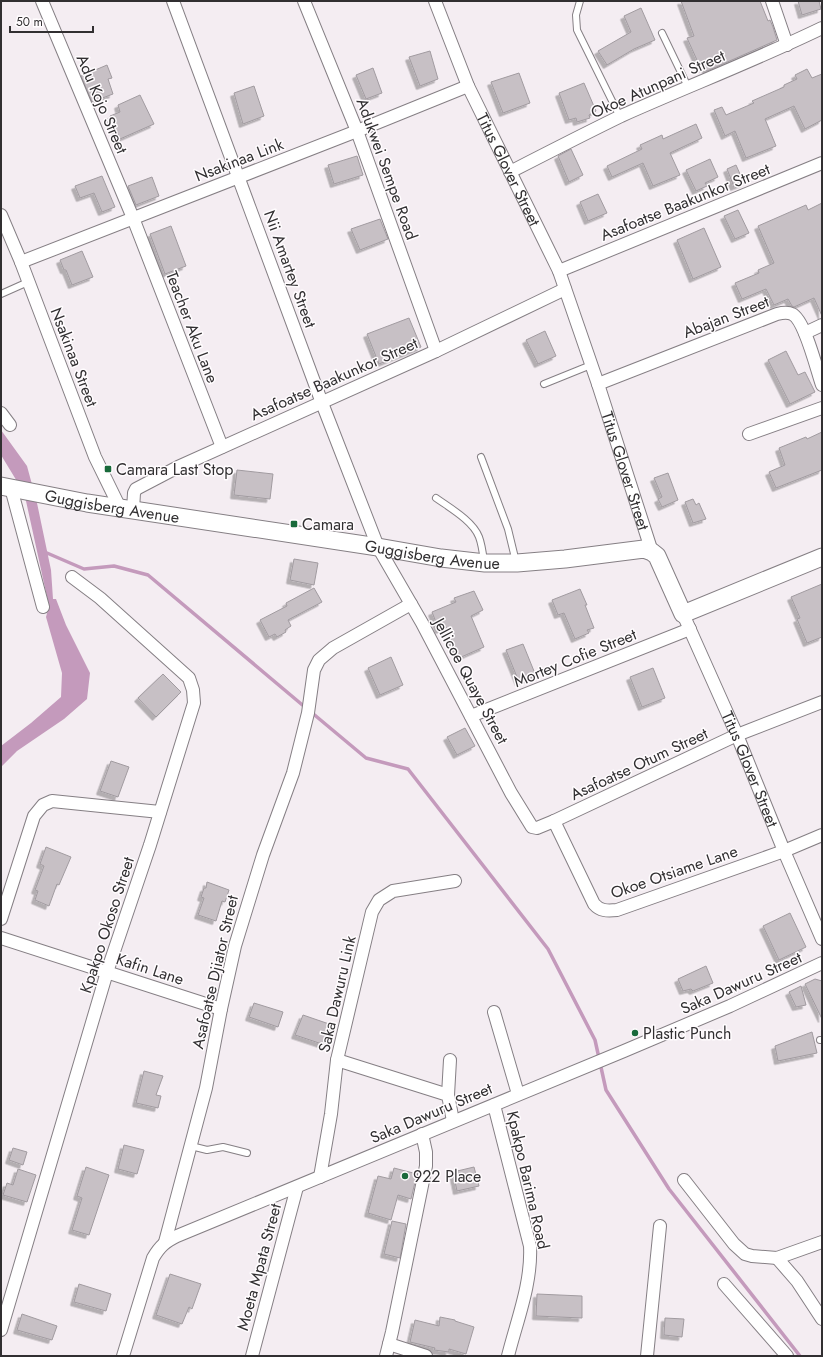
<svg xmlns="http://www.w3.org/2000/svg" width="823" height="1357" viewBox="0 0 823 1357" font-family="Jost,sans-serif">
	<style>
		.water { fill: #c49abc }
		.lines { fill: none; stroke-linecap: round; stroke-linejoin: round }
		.stream { stroke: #c49abc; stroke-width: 3.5 }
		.building { fill: #c7c0c5; stroke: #a19ba0; filter: url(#shadow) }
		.lane-casing { stroke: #857f84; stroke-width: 8 }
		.street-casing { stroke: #857f84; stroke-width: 14 }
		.secondary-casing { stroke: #857f84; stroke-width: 19 }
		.lane { stroke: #fff; stroke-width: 6 }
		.street { stroke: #fff; stroke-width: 12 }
		.secondary { stroke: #fff; stroke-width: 17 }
		.poi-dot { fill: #196a3b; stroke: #fffcfe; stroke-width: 1.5 }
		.labels { text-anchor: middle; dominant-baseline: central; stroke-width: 3; stroke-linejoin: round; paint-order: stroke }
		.street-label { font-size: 16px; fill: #312f31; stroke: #fffcfe }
		.poi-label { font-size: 16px; fill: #312f31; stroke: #fffcfe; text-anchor: start }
	</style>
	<defs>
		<filter id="shadow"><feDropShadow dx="-3.5" dy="3.5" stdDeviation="0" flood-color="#0004"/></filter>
	</defs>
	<rect width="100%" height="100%" fill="#f4edf2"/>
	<!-- water -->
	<path class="water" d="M1 430 27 466 37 503 51 570 53 599H56L66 625 90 673 87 699 64 719 17 751 1 767V746L31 723 61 697 62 673 46 617 49 606 26 501 18 483 1 455Z"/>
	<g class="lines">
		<!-- stream -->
		<path class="stream" d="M47 553 84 569 114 566 148 575 306 708
			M311 712 366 758 408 769 548 949 595 1040 606 1090 669 1189 800 1356"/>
	</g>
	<!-- building -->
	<path class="building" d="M681 1H760L768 21 770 20 773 27 777 40 707 71 705 67 701 69 687 38 694 36Z
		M798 1H819L821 9 802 15Z
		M641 8 655 40 634 49 607 65 598 51 631 32 624 16Z
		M430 51 438 79 420 86 409 57Z
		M107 65 112 78 108 79 113 94 92 102 81 76Z
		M373 68 382 93 366 99 356 75Z
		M807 69 812 78 822 74V120L805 129 794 106 765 119 776 146 746 158 735 131 725 136 714 110 722 107 726 115 754 103 752 101 784 87V85L797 79 795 75Z
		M519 73 530 103 503 113 491 82Z
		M584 83 596 111 589 115 590 118 577 122 576 118 569 120 559 93Z
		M254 86 264 116 243 124 234 93Z
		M140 95 154 124 120 139 110 116 120 112 118 105Z
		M696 124 702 138 670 153 680 175 653 186 643 163 612 177 607 166 642 149 640 145 662 135 663 139Z
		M571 149 583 175 569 182 558 156Z
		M357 156 363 175 334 184 328 165Z
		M710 159 718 177 705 183 707 186 696 191 686 170Z
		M736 165 744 183 734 187 727 169Z
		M102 176 115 207 102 212 94 193 80 198 75 186Z
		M152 177 159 196 136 205 128 186Z
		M598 194 607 213 588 221 580 202Z
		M822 203V316L814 298 794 307 792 306 788 299 774 305 766 289 742 299 735 283 759 273 758 270 774 263 758 226 806 205 808 210Z
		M738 210 749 233 735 239 724 216Z
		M380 219 388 239 360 250 351 229Z
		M171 226 186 266 165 274 150 234Z
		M704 228 721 267 693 279 677 240Z
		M82 251 93 277 72 285 66 270H64L60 260Z
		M409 318 421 347 379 364 367 334Z
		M545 331 556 356 538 364 526 340Z
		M786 351 798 375 805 372 815 392 790 404 768 360Z
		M822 432V470L776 488 769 472 785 465 779 448 806 437 807 439Z
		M237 470 273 474 270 499 234 495Z
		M668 473 678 500 662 507 658 499 662 497 654 478Z
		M693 499 696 505 699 503 706 519 693 523 685 502Z
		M294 559 318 563 314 585 290 580Z
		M822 584V637L807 643 797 619 800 618 791 597Z
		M314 588 322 602 288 620 291 626 285 630 286 632 277 637 275 634 269 637 260 620 287 606 286 603Z
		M580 589 587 605H585L594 628 587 630 589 633 575 639 564 613 558 615 552 600Z
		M474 591 483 610 471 616 484 647 459 658 446 627 439 630 432 612 456 602 454 598Z
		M523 644 536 676 519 682 506 650Z
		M391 657 403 685 380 695 368 668Z
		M653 668 665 698 642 707 630 677Z
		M163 674 181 692 156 717 138 698Z
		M465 728 475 746 457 755 447 737Z
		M111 761 129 767 118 797 100 791Z
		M46 847 71 857 59 885 57 884 49 906 35 900 38 891 35 890 44 866 40 864Z
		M207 882 229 890 225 902 222 901 216 921 198 915 204 898 201 897 204 888H206Z
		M790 913 806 947 779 960 763 926Z
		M706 966 713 983 693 991 691 989 683 991 678 979Z
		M815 979 822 981V1019L805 984Z
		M801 986 806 1005 796 1007 789 992Z
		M254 1003 283 1012 278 1027 249 1017Z
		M303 1015 332 1025 325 1045 295 1035Z
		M812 1032 817 1053 778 1061 775 1046Z
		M144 1071 163 1076 156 1095 161 1096 158 1108 136 1103Z
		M124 1145 144 1150 137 1174 118 1169Z
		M13 1148 27 1152 23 1165 9 1160Z
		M86 1167 109 1175 89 1235 72 1230 82 1198 77 1196Z
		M474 1167 479 1186 457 1191 453 1172Z
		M394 1168 417 1174 411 1199 398 1195 391 1220 368 1213 378 1176 391 1179Z
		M18 1169 36 1175 27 1202 3 1195 7 1183 13 1185Z
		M392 1221 406 1224 400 1258 384 1254Z
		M170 1274 201 1284 192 1309 189 1307 182 1324 156 1315Z
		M79 1284 111 1294 106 1311 74 1302Z
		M537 1294 582 1296V1318L536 1316Z
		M22 1314 57 1326 52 1340 17 1330Z
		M440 1317 455 1320V1321L474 1327 466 1354 449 1349V1352L434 1350 435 1348 410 1342 415 1320 439 1326Z
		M665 1318 684 1319 682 1337 664 1335Z"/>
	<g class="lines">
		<!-- lane casing -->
		<g class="lane-casing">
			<path id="lane" d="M580 1 576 15 577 30 620 117
				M662 33 688 87
				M1 294 28 282
				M544 384 591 365
				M481 457 508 529 516 562
				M436 498C450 508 473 521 479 537 482 545 483 554 484 562
				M820 1040H822
				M191 1146 207 1150 223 1147 247 1153"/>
		</g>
		<!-- street casing -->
		<g class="street-casing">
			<g id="street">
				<path d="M42 1 133 218 222 447"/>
				<path d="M173 1 322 403 378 547 422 623 511 793 532 827 537 828 554 821 737 735 822 702"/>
				<path d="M304 1 357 131 436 351"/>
				<path id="s1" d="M435 1 468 86 559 271 598 384 652 552"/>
				<path d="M772 1 787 45"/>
				<path d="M510 172C547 153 584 134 621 116 688 86 756 60 822 28"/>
				<path d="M1 215 21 262 95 457 120 508"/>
				<path d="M21 262 357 131 468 86"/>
				<path d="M559 271 822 163"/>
				<path d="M805 333 822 325"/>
				<path d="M598 384 777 314C781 313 788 312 792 314 805 320 817 371 822 385"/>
				<path d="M1 413 10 425"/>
				<path d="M749 434 822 408"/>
				<path d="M11 488 43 607"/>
				<path d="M133 510 134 493 136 489 178 467 436 351 565 289"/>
				<path id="s2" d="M683 614 737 735 784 851 822 939"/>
				<path d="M471 716 690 629"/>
				<path d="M554 821 594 904C600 911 607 911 617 910L784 851 822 835"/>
				<path d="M1 919 34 816 43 805 52 801 160 812"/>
				<path d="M1 938 221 1009"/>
				<path d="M494 1012 518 1094"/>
				<path d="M337 1060 448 1095 453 1121"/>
				<path d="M448 1095 450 1060"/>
				<path d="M494 1105 530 1246C532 1283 517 1320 508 1356"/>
				<path d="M320 1177 331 1114 337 1060 372 912 379 900 393 891 455 881"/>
				<path d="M684 1180 734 1244 745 1254 752 1256 777 1258 822 1242"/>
				<path d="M165 1242 206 1088 221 1009 235 946 263 855 293 773 308 713 314 670 319 660 333 648 411 604"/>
				<path d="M777 1258 797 1281 822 1319"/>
				<path d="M724 1284 787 1356"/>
				<path d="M1 1330 107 972 150 845 194 703 193 690 189 678 100 598 72 577"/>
				<path d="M389 1344 426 1356"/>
				<path d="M123 1356 153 1258C160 1246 165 1242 177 1236L624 1051 730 1006 822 963"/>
				<path d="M252 1356 297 1187"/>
				<path d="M386 1356 392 1332 426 1166V1152L422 1134"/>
				<path d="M647 1356 660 1226"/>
			</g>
		</g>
		<!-- secondary casing -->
		<g class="secondary-casing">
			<g id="secondary">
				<path id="s3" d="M1 486 87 503 378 547 441 558 485 563H517L565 559 644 549 652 552 657 556 683 614 822 557"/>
			</g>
		</g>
		<!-- lane -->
		<use href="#lane" class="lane"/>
		<!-- street -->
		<use href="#street" class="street"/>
		<!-- secondary -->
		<use href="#secondary" class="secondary"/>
	</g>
	<!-- markers -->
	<g class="poi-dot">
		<rect x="104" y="465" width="8" height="8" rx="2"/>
		<rect x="290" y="520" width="8" height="8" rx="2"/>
		<circle cx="635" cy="1033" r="4"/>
		<circle cx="405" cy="1176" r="4"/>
	</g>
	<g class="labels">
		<!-- street labels -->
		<g class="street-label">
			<text transform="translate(658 84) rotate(-24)">Okoe Atunpani Street</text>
			<text transform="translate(102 104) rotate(67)">Adu Kojo Street</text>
			<text transform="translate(239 160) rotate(-21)">Nsakinaa Link</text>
			<text transform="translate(387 169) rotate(70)">Adukwei Sempe Road</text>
			<text stroke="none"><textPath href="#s1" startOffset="184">Titus Glover Street</textPath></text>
			<text transform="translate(685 202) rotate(-22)">Asafoatse Baakunkor Street</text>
			<text transform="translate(290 269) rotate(70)">Nii Amartey Street</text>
			<text transform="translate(726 317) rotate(-21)">Abajan Street</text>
			<text transform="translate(192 327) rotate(69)">Teacher Aku Lane</text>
			<text transform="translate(74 357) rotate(69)">Nsakinaa Street</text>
			<text transform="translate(334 379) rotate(-24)">Asafoatse Baakunkor Street</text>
			<text stroke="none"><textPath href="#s1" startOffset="508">Titus Glover Street</textPath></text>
			<text stroke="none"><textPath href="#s3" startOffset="113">Guggisberg Avenue</textPath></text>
			<text stroke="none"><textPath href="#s3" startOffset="437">Guggisberg Avenue</textPath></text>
			<text transform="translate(575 658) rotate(-22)">Mortey Cofie Street</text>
			<text transform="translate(471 681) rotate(62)">Jellicoe Quaye Street</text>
			<text transform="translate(639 764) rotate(-25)">Asafoatse Otum Street</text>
			<text stroke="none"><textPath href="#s2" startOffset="169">Titus Glover Street</textPath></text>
			<text transform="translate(674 872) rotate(-19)">Okoe Otsiame Lane</text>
			<text transform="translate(107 925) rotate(-72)">Kpakpo Okoso Street</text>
			<text transform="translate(150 969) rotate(18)">Kafin Lane</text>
			<text transform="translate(215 972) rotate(-77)">Asafoatse Djiator Street</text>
			<text transform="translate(741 983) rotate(-24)">Saka Dawuru Street</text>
			<text transform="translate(337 994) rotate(-77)">Saka Dawuru Link</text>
			<text transform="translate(431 1113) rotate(-23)">Saka Dawuru Street</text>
			<text transform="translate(528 1180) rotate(77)">Kpakpo Barima Road</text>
			<text transform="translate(259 1267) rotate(-75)">Moeta Mpata Street</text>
		</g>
		<!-- poi labels -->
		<g class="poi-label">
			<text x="116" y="469">Camara Last Stop</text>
			<text x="302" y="524">Camara</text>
			<text x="643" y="1033">Plastic Punch</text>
			<text x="413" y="1176">922 Place</text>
		</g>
	</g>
	<!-- border -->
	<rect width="823" height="1357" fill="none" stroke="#312f31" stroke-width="4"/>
	<!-- scale -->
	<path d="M10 26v6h83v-6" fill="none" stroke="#312f31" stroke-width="2"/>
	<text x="16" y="26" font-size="12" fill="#312f31" stroke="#fffcfe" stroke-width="3" paint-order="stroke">50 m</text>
</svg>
